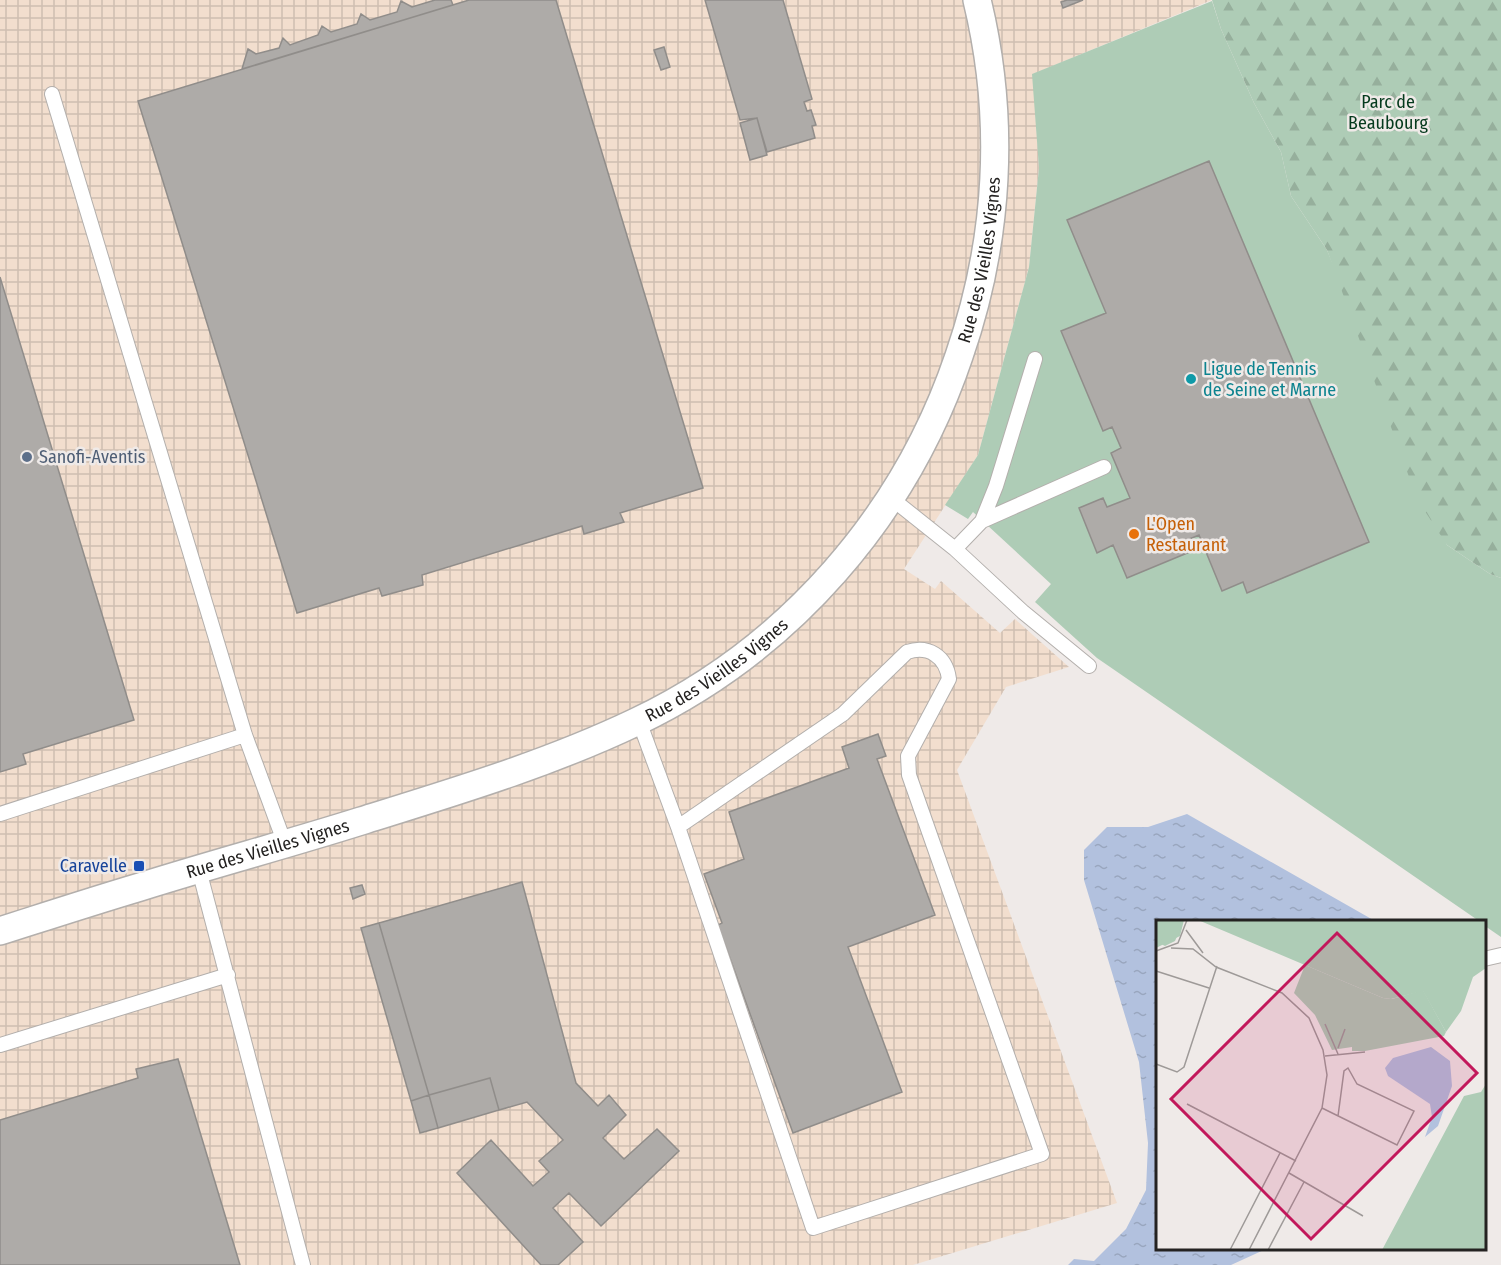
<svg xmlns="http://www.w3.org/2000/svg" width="1501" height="1265" viewBox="0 0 1501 1265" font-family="'Fira Sans Condensed',sans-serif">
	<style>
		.industrial { fill: url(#industrial-grid) }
		.grass { fill: #aeccb6 }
		.forest { fill: url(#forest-firs) }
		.water { fill: url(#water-ripples) }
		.building { fill: #aeaba8; stroke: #908d8a; stroke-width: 1.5 }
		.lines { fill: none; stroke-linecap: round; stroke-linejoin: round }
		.service-casing { stroke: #b3afac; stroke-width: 16 }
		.minor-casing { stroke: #b3afac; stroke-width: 30 }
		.service { stroke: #fff; stroke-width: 14 }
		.minor { stroke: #fff; stroke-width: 27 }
		.culture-dot { fill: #0f9aa8; stroke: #efeae8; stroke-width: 2 }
		.service-dot { fill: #5c6f8a; stroke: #efeae8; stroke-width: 2 }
		.food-dot { fill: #e8710a; stroke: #efeae8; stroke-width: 2 }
		.transit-dot { fill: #1a4fb4; stroke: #efeae8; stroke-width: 2 }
		.labels { text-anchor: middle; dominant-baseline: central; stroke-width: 5; stroke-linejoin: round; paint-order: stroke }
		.park-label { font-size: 18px; fill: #053a1d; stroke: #efeae8 }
		.street-label { font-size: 18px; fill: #242221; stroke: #efeae8 }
		.culture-label { font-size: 18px; fill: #0d838f; stroke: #efeae8; text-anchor: start }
		.service-label { font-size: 18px; fill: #4e5e75; stroke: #efeae8; text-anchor: start }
		.food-label { font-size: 18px; fill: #c56008; stroke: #efeae8; text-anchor: start }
		.transit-label { font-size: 18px; fill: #164399; stroke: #efeae8; text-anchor: end }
		.inset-road { fill: none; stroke: #9e9a98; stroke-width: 1.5 }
		.view { fill: #c2185b; fill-opacity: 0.15; stroke: #c2185b; stroke-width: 3 }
		.inset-edge { fill: none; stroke: #242221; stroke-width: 3 }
	</style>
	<defs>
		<pattern id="industrial-grid" width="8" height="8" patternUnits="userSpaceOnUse" patternTransform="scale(1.5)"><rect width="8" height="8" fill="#f2dece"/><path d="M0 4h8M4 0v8" fill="none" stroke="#cfbeb1"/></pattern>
		<pattern id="forest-firs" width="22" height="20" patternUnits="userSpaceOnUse" patternTransform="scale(1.5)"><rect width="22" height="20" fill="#aeccb6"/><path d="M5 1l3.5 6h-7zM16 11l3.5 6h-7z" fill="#96af9c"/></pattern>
		<pattern id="water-ripples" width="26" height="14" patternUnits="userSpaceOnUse" patternTransform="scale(1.5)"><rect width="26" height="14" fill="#b2c1de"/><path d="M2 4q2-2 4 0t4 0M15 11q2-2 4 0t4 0" fill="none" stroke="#99a6be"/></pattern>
	</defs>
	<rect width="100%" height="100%" fill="#efeae8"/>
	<!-- industrial -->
	<path class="industrial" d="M0 0H1212L1033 74 1039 168 1029 267 978 455 904 569 935 589 941 581 1000 633 1015 619 1069 667 1006 687 957 770 1117 1203 913 1265H0Z"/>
	<!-- grass -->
	<path class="grass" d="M1212 1 1221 29 1254 103 1281 152 1291 196 1327 250 1447 545 1490 574 1501 578V937L1485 926 1484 922 1479 921 1097 658 1035 602 1051 584 973 512 968 519 945 505 978 455 1029 267 1039 168 1032 74Z"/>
	<!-- forest -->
	<path class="forest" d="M1212 0H1501V578L1490 574 1447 545 1417 499 1327 250 1291 196 1281 152 1254 103 1221 29Z"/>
	<!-- water -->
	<path class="water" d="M1187 814 1375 921 1158 922V1248L1266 1249 1231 1265H1068L1074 1259 1094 1261 1126 1229 1146 1190 1148 1143 1139 1062 1084 880V850L1107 827H1148Z"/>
	<!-- building -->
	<path class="building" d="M435 0H451L453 5 242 69 248 49 256 54 279 48 283 38 290 45 318 35 322 26 331 32 357 24 361 14 370 20 397 12 401 1 412 7Z
		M469 0H556L703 488 620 513 624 522 584 534 582 526 422 575 423 585 382 596 379 588 297 613 138 101Z
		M705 0H783L812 99 804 102 807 111 811 110 816 125 812 126 815 138 767 152 757 118 740 120Z
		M1067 0H1083L1063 8 1061 2Z
		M664 47 670 67 661 70 654 50Z
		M757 118 767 155 750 160 740 123Z
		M1209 161 1369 542 1247 593 1243 582 1222 591 1199 535 1187 540 1192 551 1127 578 1113 545 1097 553 1079 508 1103 498 1107 507 1130 498 1111 453 1121 448 1112 427 1103 431 1061 331 1106 313 1067 220Z
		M0 277 134 720 23 754 26 764 0 772Z
		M878 734 886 756 877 759 935 915 848 947 902 1092 793 1133 718 925 722 923 704 874 744 859 729 812 849 768 842 747Z
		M522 882 576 1083 598 1106 609 1095 626 1115 603 1138 624 1159 657 1129 679 1151 601 1226 569 1193 553 1208 583 1242 558 1265H541L457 1173 491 1140 533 1186 549 1172 539 1161 563 1140 527 1102 499 1110 490 1078 429 1095 379 923Z
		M362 885 365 894 353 899 350 888Z
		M379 923 429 1095 411 1101 361 928Z
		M178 1059 240 1265H0V1120L138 1078 136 1069Z
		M490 1078 499 1110 438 1128 429 1095Z
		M429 1095 438 1128 420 1133 411 1101Z"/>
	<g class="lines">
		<!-- service casing -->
		<g class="service-casing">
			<path id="service" d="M52 94 245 735 285 844
				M891 498 955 549 1023 612 1089 666
				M982 521 1104 467
				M955 549 982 521 996 486 1035 359
				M639 721 678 827 813 1228 1042 1154 909 775 908 756 949 679C946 656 928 645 907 652L843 714 678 827
				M0 814 245 735
				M199 870 303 1265
				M1484 959 1501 955
				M0 1045 228 975"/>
		</g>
		<!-- minor casing -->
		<g class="minor-casing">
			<g id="minor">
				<path id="s1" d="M0 931C47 916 93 901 140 887 213 864 288 844 361 821 454 792 548 764 636 722 789 649 905 516 959 356 999 241 1006 119 977 0"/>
			</g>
		</g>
		<!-- service -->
		<use href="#service" class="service"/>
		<!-- minor -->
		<use href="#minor" class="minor"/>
	</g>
	<!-- markers -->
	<circle class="culture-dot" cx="1191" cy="379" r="6"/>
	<circle class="service-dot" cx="27" cy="457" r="6"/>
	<circle class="food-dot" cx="1134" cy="534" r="6"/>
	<rect class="transit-dot" x="133" y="860" width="12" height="12" rx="3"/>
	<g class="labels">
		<!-- park labels -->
		<g class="park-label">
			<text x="1388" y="102">Parc de<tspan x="1388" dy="21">Beaubourg</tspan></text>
		</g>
		<!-- street labels -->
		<g class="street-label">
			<text stroke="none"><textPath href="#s1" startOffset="1270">Rue des Vieilles Vignes</textPath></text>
			<text stroke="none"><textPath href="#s1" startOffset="766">Rue des Vieilles Vignes</textPath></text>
			<text stroke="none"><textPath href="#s1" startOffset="280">Rue des Vieilles Vignes</textPath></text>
		</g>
		<!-- culture labels -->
		<g class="culture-label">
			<text x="1203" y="369">Ligue de Tennis<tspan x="1203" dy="21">de Seine et Marne</tspan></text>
		</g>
		<!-- service labels -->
		<g class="service-label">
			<text x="39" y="457">Sanofi-Aventis</text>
		</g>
		<!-- food labels -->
		<g class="food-label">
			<text x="1146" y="524">L'Open<tspan x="1146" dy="21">Restaurant</tspan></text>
		</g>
		<!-- transit labels -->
		<g class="transit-label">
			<text x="127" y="866">Caravelle</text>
		</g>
	</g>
	<!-- overview -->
	<g transform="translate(1156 920)">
		<rect width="330" height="330" fill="#efeae8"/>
		<path d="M0 0H28L24 16 0 28ZM149 45 227 78 236 79 267 70 290 112 288 116 209 131H196V127L176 130 159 95 138 73Z" fill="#aeccb6"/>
		<path d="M10 0H26V5L19 21 9 26 5 24ZM42 0H330V48L317 57 305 91 290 112 267 71 235 79 227 78ZM330 164V330H226L308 176 325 172Z" fill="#aeccb6"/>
		<path d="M275 127 294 141 296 166 282 206 269 217 276 197 274 184 232 156 229 148 237 138Z" fill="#b2c1de"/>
		<path class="inset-road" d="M30 10 47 33M15 28 37 29 60 47 126 73 153 98 167 130 171 155 166 188 93 330M0 31 22 23 31 0M0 51 53 68M169 104 182 134M182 128 189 109M169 136 209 132M0 144 21 152 28 147 61 46M31 184 140 241M166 188 241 225 258 191 201 164 192 148 188 151 182 196M133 253 207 296M74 330 124 233M112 330 148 262"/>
		<path class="view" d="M181 13 321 153 155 319 15 179Z"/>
		<rect width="330" height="330" class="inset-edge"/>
	</g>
</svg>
